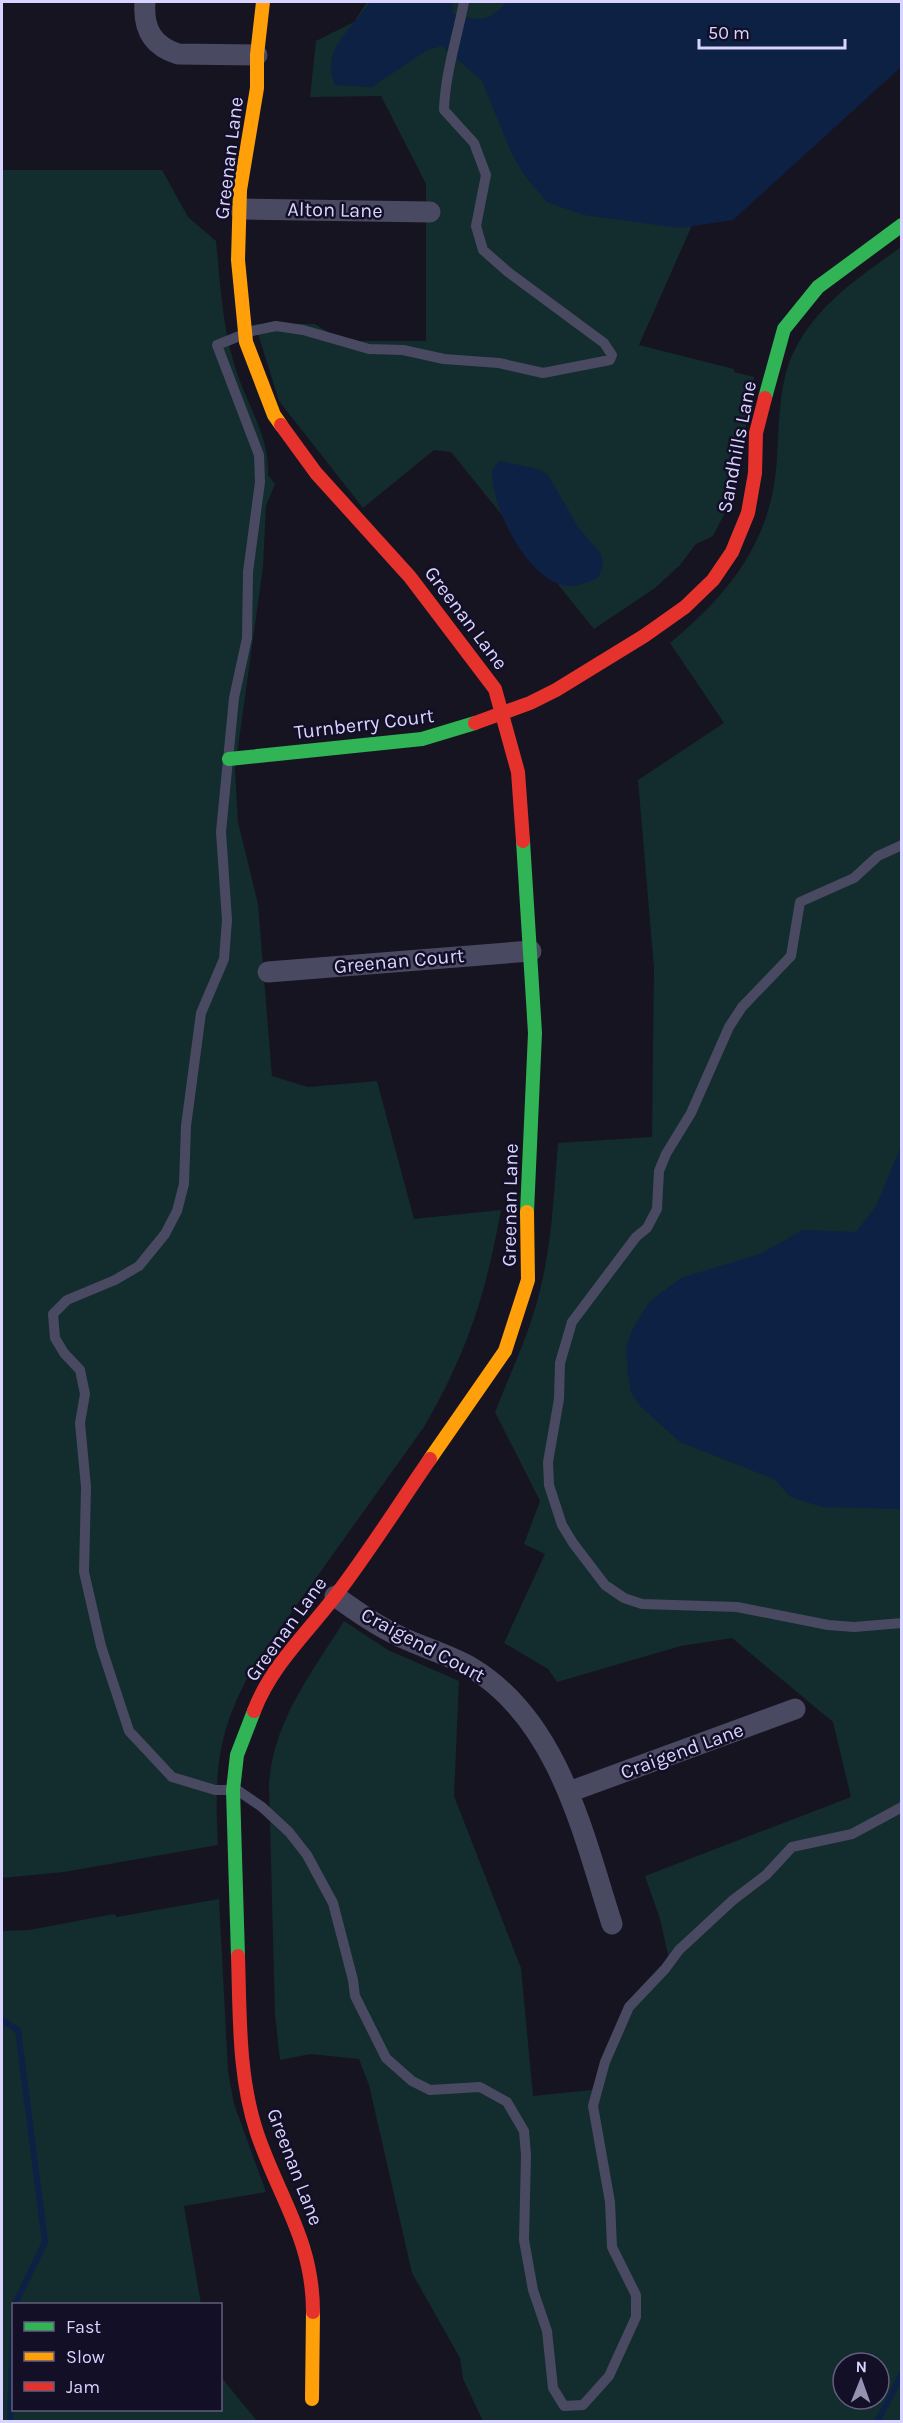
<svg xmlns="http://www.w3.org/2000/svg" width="903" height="2423" viewBox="0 0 903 2423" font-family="Karla,sans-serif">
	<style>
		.green { fill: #132c2d; fill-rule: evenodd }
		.water { fill: #0d2144 }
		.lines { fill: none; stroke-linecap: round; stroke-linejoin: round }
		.stream { stroke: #0d2144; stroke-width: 6 }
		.lane { stroke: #4a4962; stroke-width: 10 }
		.street { stroke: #4a4962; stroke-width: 21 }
		.fast { stroke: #30b455; stroke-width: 14 }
		.slow { stroke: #ff9f0a; stroke-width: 14 }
		.jam { stroke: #e5322d; stroke-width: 14 }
		.labels { text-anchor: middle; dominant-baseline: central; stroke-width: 5; stroke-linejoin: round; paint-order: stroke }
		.street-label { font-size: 20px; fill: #d9d4ff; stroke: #130f26 }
	</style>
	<rect width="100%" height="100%" fill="#161421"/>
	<!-- green -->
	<path class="green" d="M367 2H901L697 214 639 345 734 369V372L754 377 735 493 713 536 696 544 680 565 655 588 594 629 451 452 434 450 363 508 279 401 255 324H315L343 341H426V184L381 96 310 97 316 41 354 22Z
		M2 170H162L188 217 216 241C220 281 222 321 233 360 243 399 270 434 268 475L275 484 266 506 263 567 235 769 238 822 258 904 272 1076 308 1087 377 1081 414 1219 501 1210C486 1294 467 1353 424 1427L256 1662C217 1731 214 1768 218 1845L64 1872 2 1878Z
		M901 247V2421H483L463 2379 460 2358 412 2273 369 2085 359 2059 311 2054 280 2060 275 2015 269 1784C274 1720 311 1674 344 1621L388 1650 459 1681 454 1796 521 1968 533 2096 601 2089 626 2015 669 1959 660 1919 645 1876 851 1797 833 1722 732 1638 681 1646 557 1682 548 1669 504 1643 545 1554 524 1544 540 1501 495 1412C511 1371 530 1333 540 1290 552 1243 554 1192 558 1143L652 1137 654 968 638 780 724 723 670 643C731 592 773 539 777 457 780 419 778 376 799 342 823 300 864 274 901 247ZM843 2363H879V2399H843Z
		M219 1899 228 2071 234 2104 266 2192 184 2206 201 2304H14V2410H220L221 2377 257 2421 2 2422 3 1931 29 1930 114 1914 117 1917Z"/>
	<!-- water -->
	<path class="water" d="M370 2H452L453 14C480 21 487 23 507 2H901V67L733 220 680 228 584 215 547 202 525 176 512 154 482 81 442 46 427 50 372 87 335 85C319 49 354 28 370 2Z
		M499 461 538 469 548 475 578 527 601 554 603 566 598 578C588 582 577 587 566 586 526 579 491 506 492 470Z
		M901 1146V1509L822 1507 791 1497 774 1479 680 1442 640 1406 631 1392 628 1373 626 1349 632 1330 650 1301 681 1278 760 1254 803 1230 856 1232 876 1206Z"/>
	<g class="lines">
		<!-- stream -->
		<path class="stream" d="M2 2020 18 2030 45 2242 15 2304
			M10 2422 14 2308
			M877 2422 902 2374"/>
		<!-- lane -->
		<path class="lane" d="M464 2C457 38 445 74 444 110L474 143 486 175 476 226 483 250 508 272 604 343 612 355 610 360 543 373 499 363 444 359 403 350 369 349 303 330 276 326 252 331 217 345 259 455 260 482 248 572 247 638 234 698 221 832 227 920 224 959 201 1013 186 1126 184 1184 177 1211 165 1234 139 1266 115 1280 67 1300 53 1314 55 1338 64 1353 80 1370 85 1394 80 1423 86 1487 84 1572 101 1646 129 1731 172 1777 215 1790H237L262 1807 289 1832 307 1855 333 1903 353 1980 355 1996 386 2058 412 2081 430 2090 480 2087 507 2102 524 2131 526 2155 524 2240 533 2290 547 2331 553 2388 564 2406 583 2405 609 2376 636 2317V2295L612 2247 610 2202 593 2106 605 2062 629 2007 665 1969 679 1950 733 1900 766 1875 792 1847 852 1834 902 1807
			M902 845 878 856 854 878 800 902 791 956 742 1007 729 1027 691 1113 666 1154 659 1171 657 1209 647 1228 636 1237 572 1322 560 1363 559 1399 548 1462 549 1485 562 1525 573 1543 605 1585 624 1598 642 1604 737 1607 828 1625 854 1627 902 1623"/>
		<!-- street -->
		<path class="street" d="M145 2C143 28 152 46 178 54L257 55
			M240 209 430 212
			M268 972 531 951
			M335 1596C356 1611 377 1626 401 1637 424 1648 450 1655 472 1668 559 1721 583 1834 612 1924
			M569 1792 795 1709"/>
		<!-- fast -->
		<path class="fast" d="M765 398 784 329 818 287 902 225
			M229 759 422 739 475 723
			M523 841 535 1033 527 1212
			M238 1956 233 1790 237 1755 254 1711"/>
		<!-- slow -->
		<path class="slow" d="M263 2 257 55V88L240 190 238 260 246 342 274 415 281 425
			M430 1459 505 1351 528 1280 527 1212
			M312 2399 313 2312"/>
		<!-- jam -->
		<path class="jam" d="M281 425 316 473 410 577 495 689 518 772 523 841
			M475 723 530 703 556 690 644 636 685 607 713 580 732 552 748 513 755 473 756 433 765 398
			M254 1711C271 1666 307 1633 336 1595 369 1552 399 1504 430 1459
			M238 1956C240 2015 238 2076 257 2133 279 2198 313 2240 313 2312"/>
	</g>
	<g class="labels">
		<!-- street labels -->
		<g class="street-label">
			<text transform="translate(229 158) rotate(-83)">Greenan Lane</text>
			<text transform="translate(335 210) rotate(1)">Alton Lane</text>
			<text transform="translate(737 447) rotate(-79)">Sandhills Lane</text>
			<text transform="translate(466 618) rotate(53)">Greenan Lane</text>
			<text transform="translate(364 724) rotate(-7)">Turnberry Court</text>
			<text transform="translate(399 961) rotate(-5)">Greenan Court</text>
			<text transform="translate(510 1205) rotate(-89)">Greenan Lane</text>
			<text transform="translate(286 1629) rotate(-54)">Greenan Lane</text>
			<text transform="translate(423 1645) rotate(28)">Craigend Court</text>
			<text transform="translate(682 1751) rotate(-20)">Craigend Lane</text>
			<text transform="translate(295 2167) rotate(69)">Greenan Lane</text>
		</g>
	</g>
	<!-- border -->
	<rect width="903" height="2423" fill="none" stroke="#d9d4ff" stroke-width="6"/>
	<!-- legend -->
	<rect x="12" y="2303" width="210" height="108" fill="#130f26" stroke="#625e7d" stroke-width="1.5"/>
	<rect x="24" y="2322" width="30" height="9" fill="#30b455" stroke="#625e7d" stroke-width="1.5"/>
	<text x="66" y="2333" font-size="18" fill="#d9d4ff">Fast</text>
	<rect x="24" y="2352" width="30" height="9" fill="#ff9f0a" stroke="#625e7d" stroke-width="1.5"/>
	<text x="66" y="2363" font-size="18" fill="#d9d4ff">Slow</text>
	<rect x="24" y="2382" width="30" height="9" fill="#e5322d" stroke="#625e7d" stroke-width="1.5"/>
	<text x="66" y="2393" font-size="18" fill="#d9d4ff">Jam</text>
	<!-- north arrow -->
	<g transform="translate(861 2381) rotate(1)"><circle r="28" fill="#130f26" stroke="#625e7d" stroke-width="1.5"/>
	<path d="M0-4.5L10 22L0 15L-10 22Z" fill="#9591b1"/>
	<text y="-9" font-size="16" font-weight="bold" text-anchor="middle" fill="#d9d4ff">N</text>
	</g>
	<!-- scale -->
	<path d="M699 39v9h146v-9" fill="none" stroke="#d9d4ff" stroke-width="3"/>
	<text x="708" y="39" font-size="18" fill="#d9d4ff" stroke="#130f26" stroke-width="4.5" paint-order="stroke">50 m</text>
</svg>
